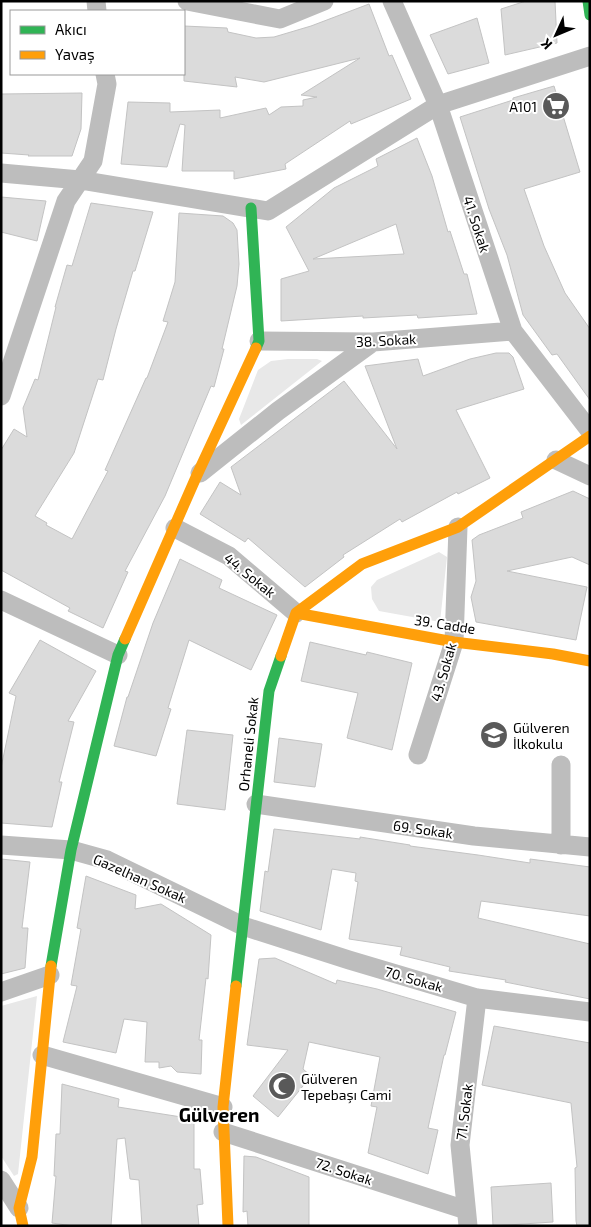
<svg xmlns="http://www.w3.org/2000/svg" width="591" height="1227" viewBox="0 0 591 1227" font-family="'Exo 2',sans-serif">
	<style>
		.green { fill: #e8e8e8 }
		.building { fill: #dbdbdb; stroke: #c3c3c3; fill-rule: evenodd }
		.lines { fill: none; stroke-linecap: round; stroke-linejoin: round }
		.street { stroke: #bdbdbd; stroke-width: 19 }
		.fast { stroke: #30b455; stroke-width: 11 }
		.slow { stroke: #ff9f0a; stroke-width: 11 }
		.labels { text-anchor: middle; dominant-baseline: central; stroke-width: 4; stroke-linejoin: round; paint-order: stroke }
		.poi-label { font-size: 14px; fill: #000; stroke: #fff; text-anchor: start }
		.street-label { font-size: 14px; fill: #000; stroke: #fff }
		.district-label { font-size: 19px; font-weight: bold; fill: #000; stroke: #fff }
	</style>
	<rect width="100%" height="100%" fill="#fff"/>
	<!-- green -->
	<path class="green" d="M288 359H317L322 361 241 425 239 419 258 370 271 361Z
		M439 552 447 557 440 622 379 611 372 599 371 587 377 580Z
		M37 996 18 1174 14 1176 1 1156V1006Z"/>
	<!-- building -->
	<path class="building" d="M526 1H555L557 43 505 55 501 9Z
		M369 4 389 56 392 55 411 99 351 124 350 121 285 164 286 169 234 179V171H182L185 125 180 124 167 167 121 164 128 102 170 103V112L220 110V118L266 108 269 115 281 107 303 106V100L317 97 301 95 360 58 264 82 235 77 237 87 184 81V26L227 28 228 32 256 38 274 37 311 26Z
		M477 18 489 63 448 74 430 35Z
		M554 86 580 172 524 189 544 246 565 293 590 329V400L557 354 552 355 523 315 507 255 489 209 460 117 513 100V98Z
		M82 93 81 129 72 156H28L29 155 1 153V94Z
		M417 138 432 176 448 232 450 231 464 274H467L477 314 418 318 417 315 363 318V316L281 321V279L309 271 286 227 334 188 378 166 376 159ZM396 224 404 254 313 259Z
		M1 197 46 201 37 241 1 232Z
		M91 203 153 212 135 271H133L116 329 103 380 98 379 74 453 35 516 47 523 46 525 72 539 108 471 105 470 146 378H147L168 322 163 321 175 282 179 213 223 216 233 223 237 230 239 264 237 286 222 349H224L214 387 211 386 165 496 125 571 128 572 103 628 68 611 70 608 1 570V450L14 429 27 437 23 408 35 379 38 380 56 307H55L67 265 72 266Z
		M496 353H509L513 357 524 389 456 410 490 478 458 494 457 492 402 522 400 519 343 555 344 557 305 587 248 538 245 542 200 514 220 482 241 495 231 467 344 381 397 449 365 366 418 359 423 376 470 359Z
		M573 491 590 499V565L572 557 507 571 587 587 576 640 476 622 471 597 476 581 472 540 479 535 523 518 521 512Z
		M180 559 222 580 219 588 277 615 251 670 189 640 168 708 171 709 156 756 114 746 127 697H128L153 623Z
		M40 640 96 671 68 721 74 722 59 782H62L52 827 1 823V768L16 696 9 693Z
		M310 642 366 655 367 652 412 663 392 750 347 738 358 693 301 681Z
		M187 730 233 735 225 810 177 804Z
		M279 738 322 744 315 787 274 782Z
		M274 829 360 839V837L410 845V846L478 855 530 863V859L590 867V916L481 901 478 918 590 944V999L505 982 506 980 449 971 450 967 400 955 402 947 349 939 358 882 355 881 356 873 332 869 321 930 260 911 265 871 268 872Z
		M1 859 30 862 22 928H28L25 968 1 974Z
		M86 876 136 895 135 909 161 904 211 935 208 979 206 978 199 1040H202L201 1074 177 1072 171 1066 159 1068V1062H145L147 1022 124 1019 116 1053 63 1042 77 986 71 985 81 929 77 928Z
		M275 958 336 984 337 980 377 989 456 1012 445 1055H444L428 1128 438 1130 428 1174 368 1153 377 1107 371 1106 380 1057 309 1042 303 1069 311 1076 278 1117 253 1096 288 1050 247 1045 259 959Z
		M494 1026 590 1043V1226H577L576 1221 575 1168 577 1167 571 1103 482 1085Z
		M62 1084 119 1099 118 1107 194 1119V1169H200L203 1204 197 1205 199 1226H142L139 1180 130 1179 125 1138 117 1139 111 1226H73L52 1223 56 1176H54L56 1134H60Z
		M244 1156 256 1157 309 1177V1226H248L247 1211 243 1212Z
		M551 1183 553 1222 493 1226 491 1187Z"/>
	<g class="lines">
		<!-- street -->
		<path class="street" d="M96 1 97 11
			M187 1 280 19 324 1
			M392 1 438 105 513 331 590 431
			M1 173 80 180 268 211 438 105 590 56
			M259 341 373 342 513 331
			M1 396 66 201 93 161 107 84 105 74
			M556 460 590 476
			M200 473 278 411 373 342
			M175 528 229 556 296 613
			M1 600 118 655
			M418 755 454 642 458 527
			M256 804 474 836 590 847
			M1 845 71 850 107 860 243 926 349 960 477 998 590 1012
			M561 845V765
			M1 992 50 975
			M42 1055 223 1107
			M223 1132 466 1210
			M1 1180 19 1208
			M468 1226 460 1145 477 998"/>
		<!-- fast -->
		<path class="fast" d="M588 1 590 15
			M251 208 259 341 256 348
			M51 966 71 850 118 655 125 639
			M236 986 269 691 281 656"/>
		<!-- slow -->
		<path class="slow" d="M296 613 454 642 553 654 590 661
			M125 639 197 475 256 348
			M281 656 296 613 362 564 458 527 590 436
			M23 1226 19 1208 32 1157 51 966
			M228 1226 223 1107 236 986"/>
	</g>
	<!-- icons -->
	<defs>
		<g id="supermarket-disc" transform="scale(1.4375)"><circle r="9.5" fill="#595959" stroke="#fff"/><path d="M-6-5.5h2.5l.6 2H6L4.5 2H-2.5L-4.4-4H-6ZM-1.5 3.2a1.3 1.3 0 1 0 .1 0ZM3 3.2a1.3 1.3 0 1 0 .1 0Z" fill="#fff"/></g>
		<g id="school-disc" transform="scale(1.4375)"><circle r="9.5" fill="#595959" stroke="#fff"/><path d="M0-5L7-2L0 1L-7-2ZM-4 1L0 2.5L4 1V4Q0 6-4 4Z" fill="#fff"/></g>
		<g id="mosque-disc" transform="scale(1.4375)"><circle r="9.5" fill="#595959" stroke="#fff"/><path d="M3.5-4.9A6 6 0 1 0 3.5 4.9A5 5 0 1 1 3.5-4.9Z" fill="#fff"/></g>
	</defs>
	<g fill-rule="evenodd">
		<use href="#supermarket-disc" x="556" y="106"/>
		<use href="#school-disc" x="494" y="735"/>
		<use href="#mosque-disc" x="282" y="1086"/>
	</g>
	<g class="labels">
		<!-- poi labels -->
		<g class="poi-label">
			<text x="537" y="106" text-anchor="end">A101</text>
			<text x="513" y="727">Gülveren<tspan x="513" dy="16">İlkokulu</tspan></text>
			<text x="301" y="1078">Gülveren<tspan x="301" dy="16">Tepebaşı Cami</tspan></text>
		</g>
		<!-- street labels -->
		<g class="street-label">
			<text transform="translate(477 224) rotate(72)">41. Sokak</text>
			<text transform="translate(386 340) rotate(-3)">38. Sokak</text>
			<text transform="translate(250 575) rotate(39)">44. Sokak</text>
			<text transform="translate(445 624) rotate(9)">39. Cadde</text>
			<text transform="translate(443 672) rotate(-74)">43. Sokak</text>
			<text transform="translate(248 744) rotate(-84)">Orhaneli Sokak</text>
			<text transform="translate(423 829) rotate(8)">69. Sokak</text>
			<text transform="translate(140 878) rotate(24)">Gazelhan Sokak</text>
			<text transform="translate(414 979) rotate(16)">70. Sokak</text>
			<text transform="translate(464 1112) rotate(-83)">71. Sokak</text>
			<text transform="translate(344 1171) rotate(18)">72. Sokak</text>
		</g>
		<!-- district labels -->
		<g class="district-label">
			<text x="219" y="1114">Gülveren</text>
		</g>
	</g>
	<!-- border -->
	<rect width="591" height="1227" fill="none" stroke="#000000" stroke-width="5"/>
	<!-- legend -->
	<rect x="10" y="10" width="175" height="65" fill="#ffffff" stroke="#999999"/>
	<rect x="20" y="26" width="25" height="8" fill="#30b455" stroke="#999999"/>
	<text x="55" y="35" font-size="15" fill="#000000">Akıcı</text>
	<rect x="20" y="51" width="25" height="8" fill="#ff9f0a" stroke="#999999"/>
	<text x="55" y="60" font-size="15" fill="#000000">Yavaş</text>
	<!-- north arrow -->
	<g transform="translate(556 35) rotate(226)" stroke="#ffffff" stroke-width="4" paint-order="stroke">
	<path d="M0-4L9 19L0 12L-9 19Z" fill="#000000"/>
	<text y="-8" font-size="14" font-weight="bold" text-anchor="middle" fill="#000000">K</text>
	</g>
</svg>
